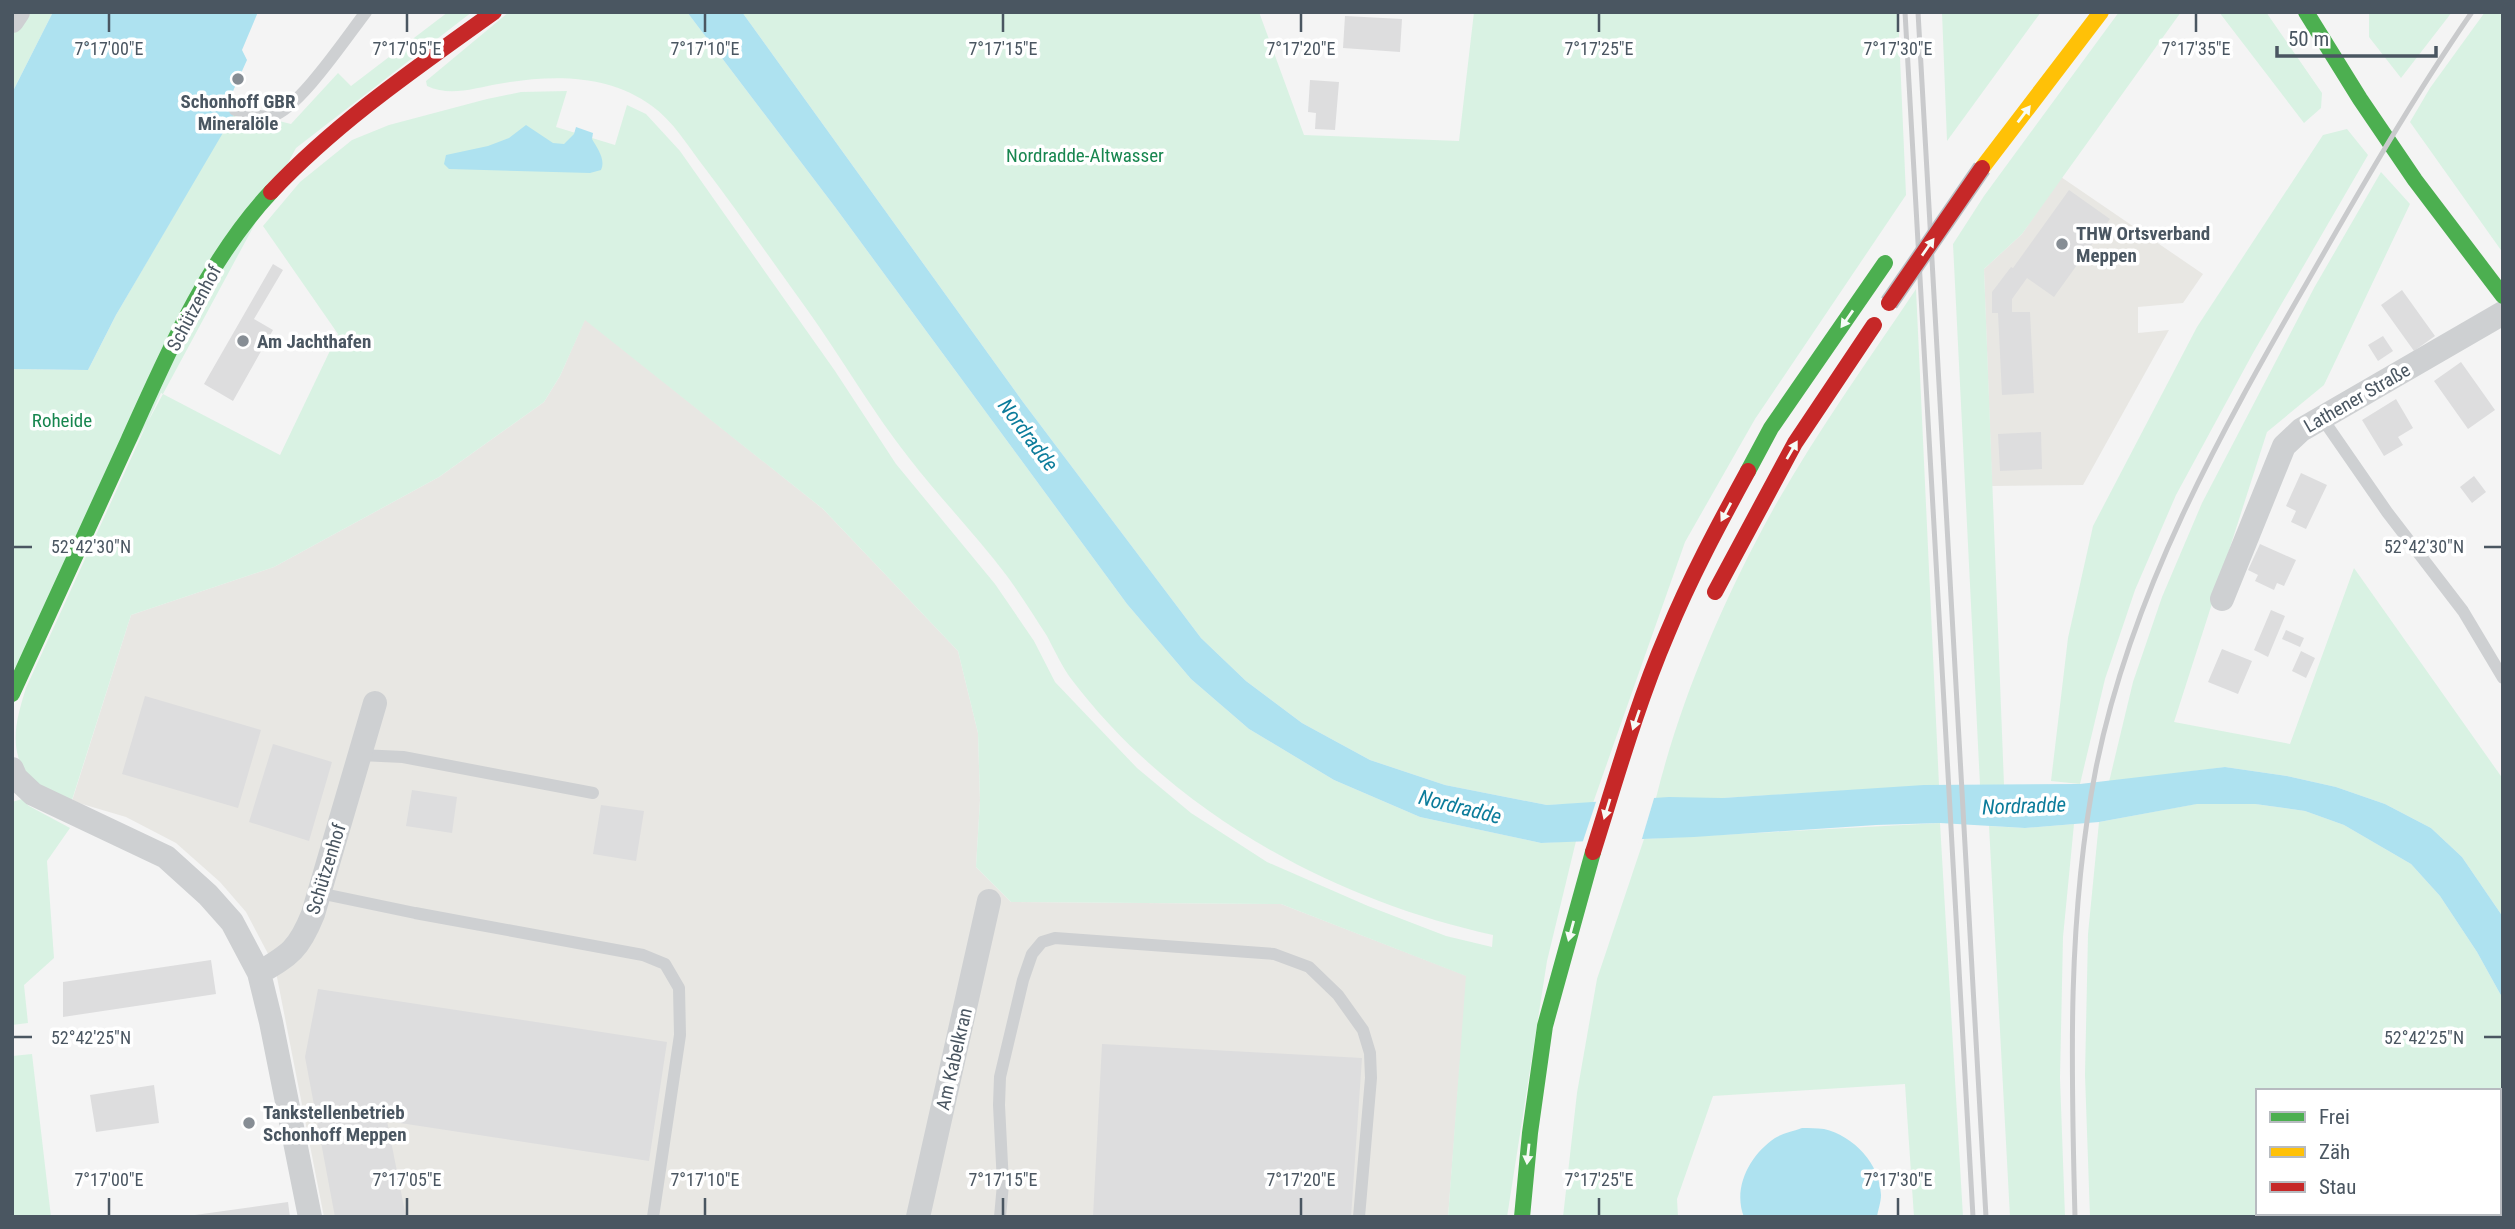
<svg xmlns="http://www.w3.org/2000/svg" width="2515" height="1229" viewBox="0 0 2515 1229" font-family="'Roboto Condensed',sans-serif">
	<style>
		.commercial { fill: #e8e7e3 }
		.green { fill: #d9f2e3; fill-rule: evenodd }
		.water { fill: #aee2f0 }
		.pier { fill: #f4f4f4 }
		.building { fill: #ddddde }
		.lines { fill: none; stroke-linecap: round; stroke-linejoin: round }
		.lane { stroke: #ced0d2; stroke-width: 12 }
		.street { stroke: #ced0d2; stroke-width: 24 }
		.fast { stroke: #4caf50; stroke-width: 16 }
		.slow { stroke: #ffc107; stroke-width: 16 }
		.jam { stroke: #c62828; stroke-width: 16 }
		.rail { stroke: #c9cacc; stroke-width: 5 }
		.jam-bridge-casing { stroke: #b9bec3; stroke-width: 19; stroke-linecap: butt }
		.jam-bridge { stroke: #c62828; stroke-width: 16 }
		.oneway { fill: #f6fbf6 }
		.ticks { fill: none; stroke: #4a5661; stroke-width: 2.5 }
		.poi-dot { fill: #868d94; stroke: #fff; stroke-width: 2.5 }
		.labels { text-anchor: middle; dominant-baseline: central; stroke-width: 7; stroke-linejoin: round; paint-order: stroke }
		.poi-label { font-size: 19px; font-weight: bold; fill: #4a5661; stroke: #fff; text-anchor: start }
		.park-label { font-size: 19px; fill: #17864f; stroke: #fff }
		.street-label { font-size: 19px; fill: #4a5661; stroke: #fff }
		.water-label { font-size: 21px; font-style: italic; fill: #0c7c9b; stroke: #fff }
		.ticks-label { font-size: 18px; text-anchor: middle; fill: #4a5661; stroke: #fff; stroke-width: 7; stroke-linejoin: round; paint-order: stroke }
	</style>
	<rect width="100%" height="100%" fill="#f4f4f4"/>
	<!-- commercial -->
	<path class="commercial" d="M2061 177 2203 274 2183 303 2138 307V333L2169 330 2083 485 1992 486 1984 269 2022 234Z
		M585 319 823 509 958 651 978 733 980 800 976 867 1011 902 1281 904 1467 976 1448 1217H324L275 967 246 912 220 882 176 843 126 817 72 801 131 615 274 567 439 477 544 402 560 376Z"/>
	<!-- green -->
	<path class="green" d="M12 12H53L12 93Z
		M448 12H472L296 148 12 673V369L88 370 116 315 235 110 291 124 338 73 351 86Z
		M509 12H687L835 207 1127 604 1191 679 1249 729 1334 780 1420 817 1541 843 1576 841 1547 961 1507 1217H1448L1466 976 1281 904 1011 902 976 867 980 800 978 733 958 651 823 509 585 320 560 376 544 402 439 477 274 567 131 615 72 800C60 795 42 790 33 781 6 754 16 720 26 688L161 393 280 455 338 334 263 226 300 182 352 140 389 125 487 99 521 92 567 91 556 127 615 145 627 105 646 114 680 151 835 371 896 464 995 584 1034 641 1055 682 1137 768 1191 813 1267 862 1368 906 1446 936 1492 947 1493 935C1333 900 1173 813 1072 680 1062 667 1055 651 1047 636 1034 616 1021 595 1007 576 976 535 940 498 909 458 872 411 841 357 806 308 772 261 739 213 704 167 688 146 673 121 652 106 607 73 550 75 498 84 475 88 450 97 427 86L426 81Z
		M742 12H1259L1304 135 1459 141 1474 12H1898L1906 195 1755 419 1685 542 1593 803 1547 805 1445 785 1370 760 1302 723 1246 681 1201 638 1023 402Z
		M1942 12H2041L1947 141Z
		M2119 12H2181L2022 234 1984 269 2004 785H1980L1953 244 1984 196Z
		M2219 12H2266L2322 93 2321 108 2304 123Z
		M2369 12H2452L2401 78 2369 37Z
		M2485 12H2503V253L2410 122 2430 88Z
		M2347 129 2368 155 2253 353 2176 495 2135 590 2105 679 2080 784 2051 781 2068 638 2093 526 2197 327 2323 135Z
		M2381 172 2410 204 2324 385 2267 432 2174 722 2290 744 2354 568 2503 779V917L2462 857 2431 828 2385 804 2336 787 2287 776 2225 767 2109 782 2133 682 2162 597 2202 503 2314 288Z
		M1916 289 1939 785 1722 798H1656C1679 705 1718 612 1764 526 1808 444 1864 367 1916 289Z
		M22 799 29 806 70 828 47 861 54 958 24 985 28 1023 12 1025V802Z
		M2196 804H2255L2305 811 2344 825 2411 864 2440 896 2477 952 2503 999V1216L2090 1217 2085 1075 2088 934 2099 822ZM2258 1091H2499V1213H2258Z
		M1940 823 1963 1217H1914L1905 1084 1713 1096 1677 1199 1678 1217H1563L1577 1093 1597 979 1644 839Z
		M2074 824 2063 937 2060 1078 2065 1217H2010L1989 826 2025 828Z
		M32 1054 51 1217H12V1056Z"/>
	<!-- water -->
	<path class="water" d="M53 12H258L242 50 247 60 229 100 237 102 234 114 116 315 88 370 12 369V93Z
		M687 12H742L1023 402 1201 638 1246 681 1302 723 1370 760 1445 785 1547 805 1669 797 1722 798 1924 785 2080 784 2225 767 2287 776 2336 787 2385 804 2431 828 2462 857 2503 917V999L2477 952 2440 896 2411 864 2344 825 2305 811 2255 804H2197L2099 822 2025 828 1940 823 1876 825 1694 837 1541 843 1420 817 1334 780 1249 729 1191 679 1127 604 835 207Z
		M526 125 553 143 564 144 574 134 576 127 593 133 592 139C597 148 606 159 601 170L590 173 449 169 444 164 446 155 488 146 509 138Z
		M1802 1128C1809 1128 1817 1128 1824 1129 1854 1136 1880 1164 1881 1195 1881 1202 1878 1210 1877 1217H1744C1732 1187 1751 1154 1775 1138 1783 1133 1794 1131 1802 1128Z"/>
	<!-- pier -->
	<path class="pier" d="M1655 795 1641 842 1582 844 1597 799Z"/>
	<!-- building -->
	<path class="building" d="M1345 16 1402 19 1400 52 1343 48Z
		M1310 80 1339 82 1335 130 1315 129 1316 113 1308 112Z
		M2069 190 2110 219 2054 297 2027 278 2012 299V312H2030L2034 393 2002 395 1998 313H1992V292L2011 267 2013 268Z
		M273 264 283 270 254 319 273 330 233 401 204 384Z
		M2402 290 2435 336 2414 351 2381 305Z
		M2383 336 2393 351 2378 361 2368 345Z
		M2461 362 2495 410 2468 429 2434 381Z
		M2396 399 2413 428 2398 437 2403 445 2384 456 2362 420Z
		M2041 432 2042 469 2000 471 1998 434Z
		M2301 473 2327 485 2306 529 2291 522 2296 511 2286 506Z
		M2474 476 2486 492 2472 503 2460 487Z
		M2260 544 2296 560 2284 586 2277 583 2274 590 2255 581 2258 575 2248 570Z
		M2271 610 2285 616 2268 657 2254 650Z
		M2286 630 2304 638 2300 647 2282 639Z
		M2222 649 2252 661 2238 694 2208 682Z
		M2301 651 2315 658 2306 678 2292 671Z
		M145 696 261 730 238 808 122 774Z
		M273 744 332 762 309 841 249 822Z
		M412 790 457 797 452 833 406 826Z
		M601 805 644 811 636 861 593 854Z
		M211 960 216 994 63 1017V982Z
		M318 989 667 1042 649 1161 387 1121 406 1217H335L305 1057Z
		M1102 1044 1362 1058 1351 1217H1093Z
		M154 1085 159 1123 96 1132 90 1095Z
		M288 1202 290 1217H195V1215Z"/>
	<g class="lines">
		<!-- lane -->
		<path class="lane" d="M235 110C247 112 261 119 272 116 298 110 348 35 366 12
			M2322 418 2387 512 2463 611 2503 678
			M360 755 403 757 593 793
			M319 893 415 913 643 955 665 964 679 988 680 1035 653 1217
			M1000 1217 1003 1184 999 1105 1000 1077 1023 980 1032 954 1042 942 1055 938 1274 954 1309 967 1338 995 1363 1030 1370 1053 1371 1078 1359 1217"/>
		<!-- street -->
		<path class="street" d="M12 21 18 12
			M2222 599 2284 446 2301 430 2503 313
			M12 769 16 778 33 794 166 857 208 895 232 922 259 973 271 1022 310 1217
			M259 973C290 955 299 949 313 914L375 703
			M918 1217 989 901"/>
		<!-- fast -->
		<path class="fast" d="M2306 12 2360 99 2415 180 2503 296
			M1748 471 1771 428 1885 263
			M12 694C51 610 89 525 128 441 166 357 207 260 271 192
			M1522 1217 1530 1133 1545 1026 1593 852"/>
		<!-- slow -->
		<path class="slow" d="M1982 168 2101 12"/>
		<!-- jam -->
		<path class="jam" d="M271 192C337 122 416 68 494 12
			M1715 592 1795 443 1874 325
			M1593 852C1616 779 1637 704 1667 634 1690 578 1719 524 1748 471"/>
		<!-- rail -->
		<path class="rail" d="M1905 12 1973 1217
			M1918 12 1986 1217
			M2075 1217C2071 1067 2067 916 2096 768 2131 593 2220 433 2309 279 2361 188 2412 99 2472 12"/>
		<!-- jam-bridge casing -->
		<g class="jam-bridge-casing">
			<path id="jam-bridge" d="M1889 303 1982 168"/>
		</g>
		<!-- jam-bridge -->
		<use href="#jam-bridge" class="jam-bridge"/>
	</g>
	<!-- one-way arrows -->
	<defs><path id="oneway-solid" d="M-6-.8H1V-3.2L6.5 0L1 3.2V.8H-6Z" transform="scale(1.75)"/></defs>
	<g class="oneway">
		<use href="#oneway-solid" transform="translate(2024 114) rotate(-53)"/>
		<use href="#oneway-solid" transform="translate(1928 247) rotate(-55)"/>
		<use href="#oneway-solid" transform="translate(1847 319) rotate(125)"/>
		<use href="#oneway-solid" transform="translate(1792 450) rotate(-60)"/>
		<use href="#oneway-solid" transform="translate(1726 512) rotate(118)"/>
		<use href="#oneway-solid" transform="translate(1636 720) rotate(109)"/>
		<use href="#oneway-solid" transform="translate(1607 809) rotate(107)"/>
		<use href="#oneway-solid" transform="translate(1571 931) rotate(105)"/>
		<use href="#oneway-solid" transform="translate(1528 1154) rotate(96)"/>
	</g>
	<!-- ticks -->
	<path class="ticks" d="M109 14V32M407 14V32M705 14V32M1003 14V32M1301 14V32M1599 14V32M1898 14V32M2196 14V32M14 547H32M2484 547H2501M14 1037H32M2484 1037H2501M109 1198V1215M407 1198V1215M705 1198V1215M1003 1198V1215M1301 1198V1215M1599 1198V1215M1898 1198V1215"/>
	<!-- markers -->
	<g class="poi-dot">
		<circle cx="238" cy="79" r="7"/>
		<circle cx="2062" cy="244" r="7"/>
		<circle cx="243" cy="341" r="7"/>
		<circle cx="249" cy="1123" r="7"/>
	</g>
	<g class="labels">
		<!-- poi labels -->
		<g class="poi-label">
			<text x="238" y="101" text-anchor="middle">Schonhoff GBR<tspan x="238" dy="22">Mineralöle</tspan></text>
			<text x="2076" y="233">THW Ortsverband<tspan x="2076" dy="22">Meppen</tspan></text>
			<text x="257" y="341">Am Jachthafen</text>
			<text x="263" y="1112">Tankstellenbetrieb<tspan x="263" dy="22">Schonhoff Meppen</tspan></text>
		</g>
		<!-- park labels -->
		<g class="park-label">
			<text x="1085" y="155">Nordradde-Altwasser</text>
			<text x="62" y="420">Roheide</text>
		</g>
		<!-- street labels -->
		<g class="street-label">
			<text transform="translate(194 308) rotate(-62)">Schützenhof</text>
			<text transform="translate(2357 398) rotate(-30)">Lathener Straße</text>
			<text transform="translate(326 869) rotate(-73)">Schützenhof</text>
			<text transform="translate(954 1059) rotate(-77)">Am Kabelkran</text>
		</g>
		<!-- water labels -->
		<g class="water-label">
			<text transform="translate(1028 435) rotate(53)">Nordradde</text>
			<text transform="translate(2024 806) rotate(-2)">Nordradde</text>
			<text transform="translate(1460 807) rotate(14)">Nordradde</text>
		</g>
	</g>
	<g class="ticks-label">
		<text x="109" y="55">7°17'00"E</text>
		<text x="407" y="55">7°17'05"E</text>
		<text x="705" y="55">7°17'10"E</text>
		<text x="1003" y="55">7°17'15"E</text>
		<text x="1301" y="55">7°17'20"E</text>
		<text x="1599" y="55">7°17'25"E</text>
		<text x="1898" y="55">7°17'30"E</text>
		<text x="2196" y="55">7°17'35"E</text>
		<text x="91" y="553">52°42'30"N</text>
		<text x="2424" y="553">52°42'30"N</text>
		<text x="91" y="1044">52°42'25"N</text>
		<text x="2424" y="1044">52°42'25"N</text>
		<text x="109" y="1186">7°17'00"E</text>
		<text x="407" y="1186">7°17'05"E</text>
		<text x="705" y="1186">7°17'10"E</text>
		<text x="1003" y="1186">7°17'15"E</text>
		<text x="1301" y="1186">7°17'20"E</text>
		<text x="1599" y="1186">7°17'25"E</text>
		<text x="1898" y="1186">7°17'30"E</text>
	</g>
	<!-- border -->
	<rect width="2515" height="1229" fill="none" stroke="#4a5661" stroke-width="28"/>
	<!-- legend -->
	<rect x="2256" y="1089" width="245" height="126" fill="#ffffff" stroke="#b7bbc0" stroke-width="2"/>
	<rect x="2270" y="1112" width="35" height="10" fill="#4caf50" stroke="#b7bbc0" stroke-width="2"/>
	<text x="2319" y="1124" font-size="21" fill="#4a5661">Frei</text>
	<rect x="2270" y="1147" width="35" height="10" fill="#ffc107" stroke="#b7bbc0" stroke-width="2"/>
	<text x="2319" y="1159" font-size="21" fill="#4a5661">Zäh</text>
	<rect x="2270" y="1182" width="35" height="10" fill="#c62828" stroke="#b7bbc0" stroke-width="2"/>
	<text x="2319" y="1194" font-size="21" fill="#4a5661">Stau</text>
	<!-- scale -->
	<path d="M2277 46v10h159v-10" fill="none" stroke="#4a5661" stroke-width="3.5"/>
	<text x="2288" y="46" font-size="21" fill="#4a5661" stroke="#ffffff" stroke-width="5" paint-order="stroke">50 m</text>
</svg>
